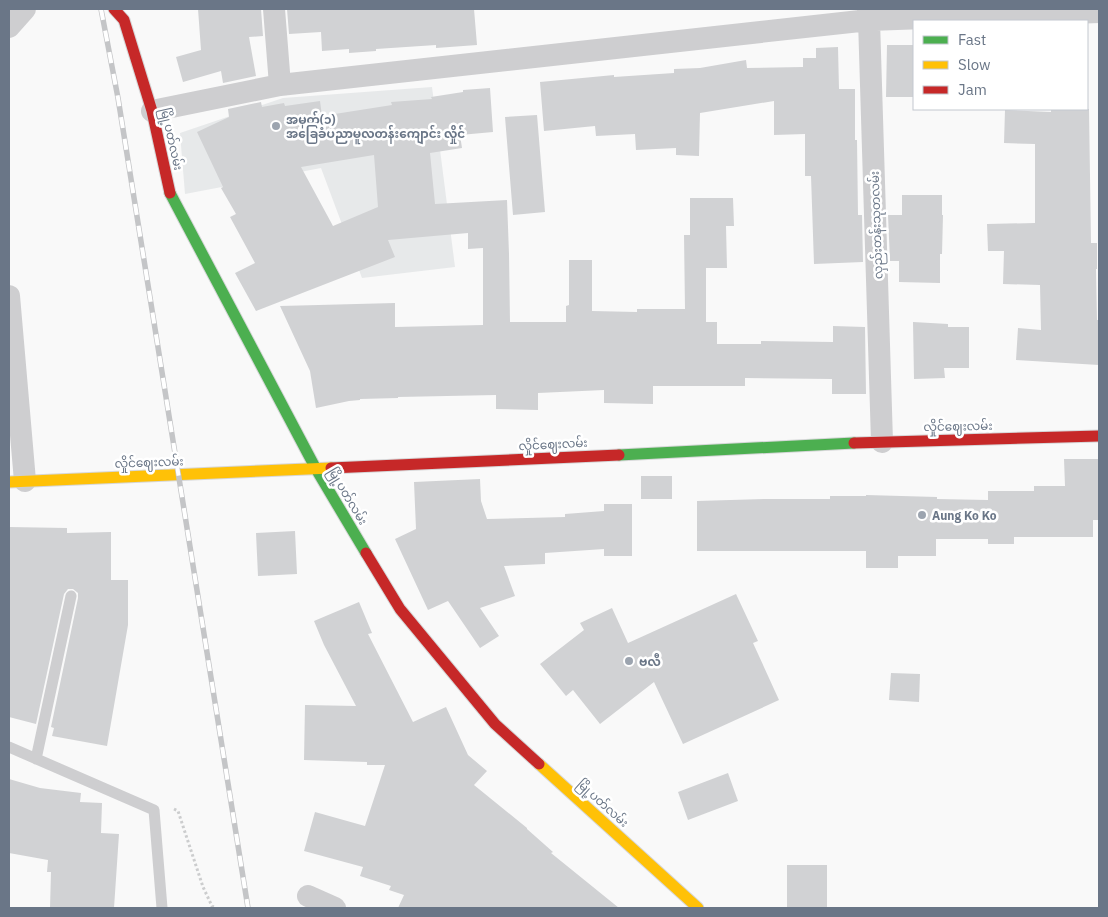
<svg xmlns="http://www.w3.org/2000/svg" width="1108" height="917" viewBox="0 0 1108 917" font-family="'IBM Plex Sans','Noto Sans Myanmar',sans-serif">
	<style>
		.built { fill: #e7e9ea }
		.building { fill: #d1d2d4; fill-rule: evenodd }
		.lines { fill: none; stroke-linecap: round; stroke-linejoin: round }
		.fast-casing { stroke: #d6d7d8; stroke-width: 13 }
		.slow-casing { stroke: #d6d7d8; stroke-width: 13 }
		.jam-casing { stroke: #d6d7d8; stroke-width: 13 }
		.path { stroke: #cccdce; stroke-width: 3; stroke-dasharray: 2.5 2.5; stroke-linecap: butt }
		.lane { stroke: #ceced0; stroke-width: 11 }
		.street { stroke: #ceced0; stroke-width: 22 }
		.fast { stroke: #4caf50; stroke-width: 11 }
		.slow { stroke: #ffc107; stroke-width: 11 }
		.jam { stroke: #c62828; stroke-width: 11 }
		.rail-casing { stroke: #c4c5c7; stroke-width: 5.5 }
		.rail { stroke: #fff; stroke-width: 4; stroke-dasharray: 11; stroke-linecap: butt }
		.poi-dot { fill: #9ca4af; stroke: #fff; stroke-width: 2 }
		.labels { text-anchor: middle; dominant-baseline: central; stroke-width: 5; stroke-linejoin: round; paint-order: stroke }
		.poi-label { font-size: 12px; font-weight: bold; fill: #6a7687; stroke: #fff; text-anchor: start }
		.street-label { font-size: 12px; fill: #6a7687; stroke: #fff }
	</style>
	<rect width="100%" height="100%" fill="#f9f9f9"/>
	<!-- built -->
	<path class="built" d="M432 87 455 267 362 278 321 168 185 194 180 133 283 98Z"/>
	<!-- building -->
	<path class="building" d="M198 9H261L263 36 249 37 256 76 223 83 221 71 183 82 176 57 201 50Z
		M287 9H474L477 45 436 48V45L376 49V51L349 53V49L322 51 321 32 289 34Z
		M887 45H914V97H886Z
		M838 47 839 89H855V140H857L858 215H862L863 262 814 264 811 176H805V134L774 135V101L700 113 699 156 676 155V148L636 150 635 134 596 136 595 126 544 131 540 82 614 75V77L674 73V69L700 68 746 60 747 68 803 67V58H816V48Z
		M490 88 493 132 460 135 462 148 430 153 435 204 507 200 509 254 510 322H566V306L569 305V260H592V311L637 312V309H685L684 235H690V198H733L734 226H726L727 268H706V322H717V344H761V341L833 342V326L865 327 866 394H832V379L745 378V386H653V404L604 403V390L538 393V410L496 409V395L398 397V398L360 399V400L349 401 316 408 310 371 280 306 395 303V327L483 325V248L468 249V233L388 240 395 257 256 311 235 273 255 263 230 217 236 214 221 188 223 187 197 132 229 117 228 109 261 102 262 107 284 103 285 106 320 101 322 116 392 105 391 102 432 99 431 97 463 92V90ZM374 155 378 207 333 226 301 167Z
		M1051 109H1089L1091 243H1097V269H1096L1097 320H1099V365L1016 360 1018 328 1041 330 1040 285 1003 284 1004 251H988L987 224 1035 223V144L1004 143 1005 110 1051 112Z
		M537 115 545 212 513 215 505 117Z
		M902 195H942V215H943L942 254H940V283L899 282V261H890L888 215H902Z
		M913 322 948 324V327H969V368H944L945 378 914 379Z
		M1064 459H1099V520H1093V537H1014V544H988V539H936V556H898V568H866V551H697V501L764 499H830V496H866V495L937 497V499L988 500V491H1034V486H1065Z
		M641 476H672V499H641Z
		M480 479 481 501 487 519 565 517V514L604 511V504H632V556H604V549L545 553V564L504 566 515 596 480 608 499 636 480 648 448 601 428 610 395 539 416 529 414 482Z
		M9 527 67 528V533L111 532V580H128V625L107 746 52 736 54 728 51 727 78 598V593L73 589H68L64 594 36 724 9 717Z
		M295 531 297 574 258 576 256 533Z
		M736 594 758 641 753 643 779 700 683 744 654 682 600 724 573 690 566 696 540 664 584 630 580 623 612 608 628 643Z
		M359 602 372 633 368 634 413 722 446 707 468 755 487 771 474 785 527 828V829L553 852 551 853 619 908H398L404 895 389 890 391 886 360 876 363 867 304 851 315 812 365 826 385 765H367V762L304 760 305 705 356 706 324 645 314 621Z
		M891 673 920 674 919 702 889 700Z
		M728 773 738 801 688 820 678 792Z
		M9 779 40 788 81 793 80 802 102 803 101 833 119 834 114 908H50L51 872H47L48 860 9 853Z
		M787 865H827V908H787Z"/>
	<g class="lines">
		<!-- fast casing -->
		<g class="fast-casing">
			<path id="fast" d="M170 193 316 469 366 553
				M619 455 854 443"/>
		</g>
		<!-- slow casing -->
		<g class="slow-casing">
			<path id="slow" d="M9 482 331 468
				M539 764 698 908"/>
		</g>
		<!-- jam casing -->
		<g class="jam-casing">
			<path id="jam" d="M114 9 124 20 152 111 170 193
				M854 443 1099 436
				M331 468 619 455
				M366 553 400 609 495 724 539 764"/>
		</g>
		<!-- path -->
		<path class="path" d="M174 809 178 811 203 887 212 906 215 908"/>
		<!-- lane -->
		<path class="lane" d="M9 747 154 810 162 908
			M36 759 71 596"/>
		<!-- street -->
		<path class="street" d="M274 9 280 85
			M868 9 869 20 882 442
			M9 27 25 9
			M152 111 280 85 869 20 1099 12
			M9 296 25 481
			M308 896 335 908"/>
		<!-- fast -->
		<use href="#fast" class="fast"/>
		<!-- slow -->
		<use href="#slow" class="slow"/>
		<!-- jam -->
		<use href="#jam" class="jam"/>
		<!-- rail casing -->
		<g class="rail-casing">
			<path id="rail" d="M101 9 118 98 248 908"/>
		</g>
		<!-- rail -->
		<use href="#rail" class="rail"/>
	</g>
	<!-- markers -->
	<g class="poi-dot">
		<circle cx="276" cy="126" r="5"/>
		<circle cx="922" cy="515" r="5"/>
		<circle cx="629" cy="661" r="5"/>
	</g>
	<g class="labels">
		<!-- poi labels -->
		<g class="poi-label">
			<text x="286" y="119">အမှတ်(၁)<tspan x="286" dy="14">အခြေခံပညာမူလတန်းကျောင်း လှိုင်</tspan></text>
			<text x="932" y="515">Aung Ko Ko</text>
			<text x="639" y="661">ဗလီ</text>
		</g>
		<!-- street labels -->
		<g class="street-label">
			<text transform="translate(172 139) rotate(77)">မြို့ပတ်လမ်း</text>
			<text transform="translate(876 225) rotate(-92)">လှည်းတန်းသုတလမ်း</text>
			<text transform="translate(958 426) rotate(-1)">လှိုင်ဈေးလမ်း</text>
			<text transform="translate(553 444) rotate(-3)">လှိုင်ဈေးလမ်း</text>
			<text transform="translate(149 462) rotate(-2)">လှိုင်ဈေးလမ်း</text>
			<text transform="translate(348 496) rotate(59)">မြို့ပတ်လမ်း</text>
			<text transform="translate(603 803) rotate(42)">မြို့ပတ်လမ်း</text>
		</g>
	</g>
	<!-- border -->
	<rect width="1108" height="917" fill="none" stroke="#6a7687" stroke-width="20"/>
	<!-- legend -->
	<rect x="913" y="20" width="175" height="90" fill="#ffffff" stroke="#c3c8cf"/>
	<rect x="923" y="36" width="25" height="8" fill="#4caf50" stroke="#c3c8cf"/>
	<text x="958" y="45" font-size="15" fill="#6a7687">Fast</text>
	<rect x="923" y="61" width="25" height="8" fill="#ffc107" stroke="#c3c8cf"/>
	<text x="958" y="70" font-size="15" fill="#6a7687">Slow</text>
	<rect x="923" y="86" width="25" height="8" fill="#c62828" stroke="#c3c8cf"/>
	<text x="958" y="95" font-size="15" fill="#6a7687">Jam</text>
</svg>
